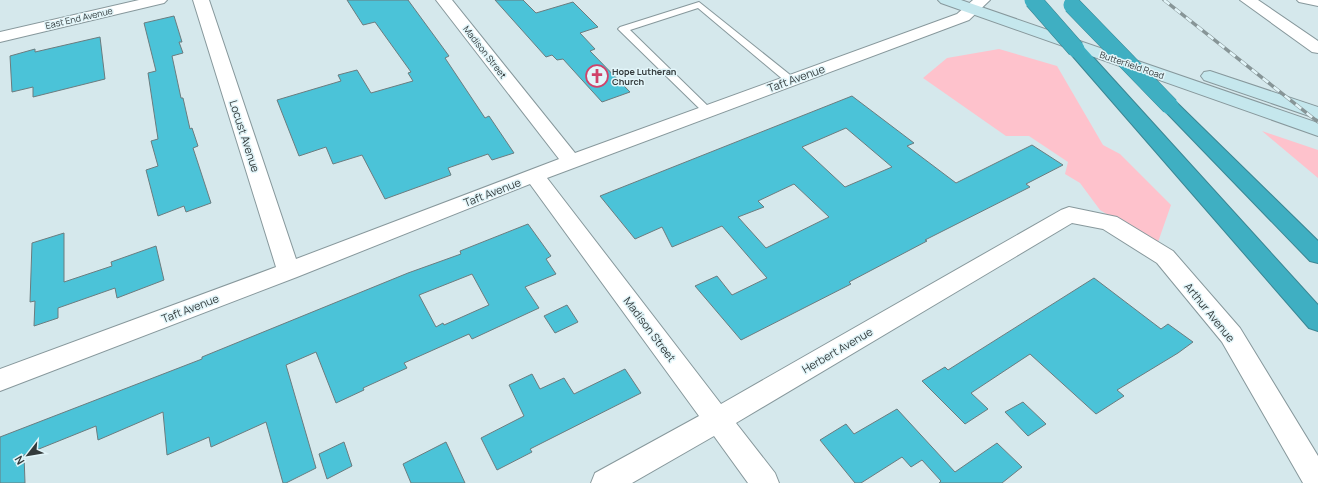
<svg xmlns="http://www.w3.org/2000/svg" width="1318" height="483" viewBox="0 0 1318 483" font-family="Manrope,sans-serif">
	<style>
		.green { fill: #fec2cc }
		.building { fill: #4bc3d8; stroke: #6b7c7f; fill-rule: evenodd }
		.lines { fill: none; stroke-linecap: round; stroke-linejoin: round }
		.service-casing { stroke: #87989c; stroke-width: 2 }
		.minor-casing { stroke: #87989c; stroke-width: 2 }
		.secondary-casing { stroke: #87989c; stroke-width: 2 }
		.motorway-casing { stroke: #3b8693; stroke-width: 2 }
		.service { fill: #fff; fill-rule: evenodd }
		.minor { fill: #fff; fill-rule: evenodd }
		.secondary { fill: #c5e7ed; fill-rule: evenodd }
		.motorway { fill: #3fafc2; fill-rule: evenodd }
		.rail-casing { stroke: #879597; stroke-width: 3.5 }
		.rail { stroke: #e2f5f9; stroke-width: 2.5; stroke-dasharray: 7; stroke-linecap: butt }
		.motorway-bridge-casing { stroke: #3b8693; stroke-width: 18; stroke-linecap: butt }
		.motorway-bridge { stroke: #3fafc2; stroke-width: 17 }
		.labels { text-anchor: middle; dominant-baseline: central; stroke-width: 3; stroke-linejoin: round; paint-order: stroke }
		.far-street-label { font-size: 9px; fill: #333b3c; stroke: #e2f5f9 }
		.far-poi-label { font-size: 9px; font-weight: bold; fill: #333b3c; stroke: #e2f5f9; text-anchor: start }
		.street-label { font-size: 11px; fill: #333b3c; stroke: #e2f5f9 }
	</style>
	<rect width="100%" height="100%" fill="#d5e8ec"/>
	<!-- green -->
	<path class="green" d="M999 49 1057 66 1103 145 1120 154 1171 205 1157 245 1100 210 1080 183 1065 174 1068 162 1029 136H1006L923 78 947 58Z
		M1262 131 1318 150V178Z"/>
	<!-- building -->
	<path class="building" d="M347 0H408L449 56 445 58 485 118 489 116 514 153 492 160 488 154 448 168 451 175 385 199 362 155 333 164 326 147 299 156 277 100 341 81 338 75 357 70 371 93 413 81 408 73 411 72 375 22 363 25Z
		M495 0H523L536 13 573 2 598 27 580 33 595 49 590 51 630 92 602 102 563 59 557 60 552 55 546 57Z
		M174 16 182 42H179L183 53 172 56 181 98H183L190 129 192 128 198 146 193 148 211 203 186 212 184 206 158 216 146 170 158 166 151 141 158 139 148 73 156 71 144 23Z
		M100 37 105 79 33 97V87L12 92 10 56 35 49V52Z
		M852 96 914 143 907 146 956 183 1032 145 1063 165 1026 184 1030 187 925 240 927 241 849 282 851 284 741 340 695 286 717 276 732 295 767 278 722 226 672 247 662 227 635 239 600 196ZM846 128 892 167 845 187 802 147ZM794 184 829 217 766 248 738 217 764 207 758 201Z
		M528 224 551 256 546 259 556 274 525 287 539 308 472 339 469 334 404 363 407 368 363 388 364 390 336 403 316 352 286 365 316 468 286 483H283L266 422 211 447 209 437 167 455 163 412 98 440 96 426 24 455 25 483H0V437L202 359V357L408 273 461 254 460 251ZM472 274 489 305 444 325 443 323 436 327 419 295Z
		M64 233V282L112 266 111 262 156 246 164 280 117 298 115 288 58 308V318L34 326 35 301 30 302 32 243Z
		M1094 278 1161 329 1168 324 1193 342 1178 353 1117 390 1124 396 1096 414 1030 354 971 393 988 409 965 424 922 381 945 367 948 370Z
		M567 305 578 322 555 333 544 316Z
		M625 369 641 393 530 449 532 452 497 470 481 438 524 416 509 385 532 374 540 389 564 378 574 394Z
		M1023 402 1046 424 1028 436 1005 412Z
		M897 409 955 472 997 443 1022 467 1002 483H939L941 481 922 460 911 467 902 457 861 483H855L820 440 846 424 854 434Z
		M344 442 352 466 327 479 319 454Z
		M446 442 465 483H411L403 464Z"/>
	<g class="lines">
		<!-- service casing -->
		<g class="service-casing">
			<path id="service" d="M1297 0H1318V6L1299 2Z
				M699 2 794 78 795 80 794 82H786L698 8 630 30 713 111 708 114 704 113 618 29 620 27Z"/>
		</g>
		<!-- minor casing -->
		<g class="minor-casing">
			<path id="minor" d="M139 0H167L164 3 0 42V32Z
				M193 0H209L296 259 559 159 436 0H452L575 153 957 14 973 0H990L969 20 547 178 721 404 1061 210 1069 207 1117 217 1173 251 1240 328 1318 456V483H1303L1222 342 1157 263 1103 229 1072 223 736 423 775 473 779 483H748L714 436 632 483H591L595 473 699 416 530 184 297 277 0 391V369L276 267Z
				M1240 0H1258L1318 41V53L1312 52Z"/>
		</g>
		<!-- secondary casing -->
		<g class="secondary-casing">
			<path id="secondary" d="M938 0H961L1318 123V136L941 3Z
				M1210 71 1318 107V119L1204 80 1201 76 1204 72Z"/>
		</g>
		<!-- motorway casing -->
		<g class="motorway-casing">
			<path id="motorway" d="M1076 44 1082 45 1318 305V331L1309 328 1070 53 1068 49 1070 45Z
				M1170 100 1176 102 1318 241V263L1310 261 1164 110 1161 106 1164 102Z"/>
		</g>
		<!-- service -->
		<use href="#service" class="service"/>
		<!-- minor -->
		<use href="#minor" class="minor"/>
		<!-- secondary -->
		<use href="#secondary" class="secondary"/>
		<!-- motorway -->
		<use href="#motorway" class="motorway"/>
		<!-- rail casing -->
		<g class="rail-casing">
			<path id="rail" d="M1164 0 1318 122"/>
		</g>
		<!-- rail -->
		<use href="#rail" class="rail"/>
		<!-- motorway-bridge casing -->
		<g class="motorway-bridge-casing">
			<path id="motorway-bridge" d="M1033 0 1076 49
				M1072 5 1170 106"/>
		</g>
		<!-- motorway-bridge -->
		<use href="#motorway-bridge" class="motorway-bridge"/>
	</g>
	<!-- icons -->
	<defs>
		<g id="church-ring" transform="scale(1.15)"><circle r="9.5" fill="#e2f5f9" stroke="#d0426a" stroke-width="1.5"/><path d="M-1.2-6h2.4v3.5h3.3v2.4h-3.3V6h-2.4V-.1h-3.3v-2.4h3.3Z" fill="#d0426a"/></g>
	</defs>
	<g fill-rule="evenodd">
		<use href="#church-ring" x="597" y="76"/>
	</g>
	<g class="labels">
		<!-- far-street labels -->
		<g class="far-street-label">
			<text transform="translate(79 18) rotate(-13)">East End Avenue</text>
			<text transform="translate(485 52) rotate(52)">Madison Street</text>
			<text transform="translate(1132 65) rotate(19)">Butterfield Road</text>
		</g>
		<!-- far-poi labels -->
		<g class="far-poi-label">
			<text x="612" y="71">Hope Lutheran<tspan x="612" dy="10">Church</tspan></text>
		</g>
		<!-- street labels -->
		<g class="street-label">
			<text transform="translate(796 78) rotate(-20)">Taft Avenue</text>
			<text transform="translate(245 136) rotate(72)">Locust Avenue</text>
			<text transform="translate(492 192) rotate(-21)">Taft Avenue</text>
			<text transform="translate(190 308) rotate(-21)">Taft Avenue</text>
			<text transform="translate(1210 312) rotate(51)">Arthur Avenue</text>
			<text transform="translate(650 329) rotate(53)">Madison Street</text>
			<text transform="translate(837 350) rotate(-30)">Herbert Avenue</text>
		</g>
	</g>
	<!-- north arrow -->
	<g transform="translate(28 455) rotate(239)" stroke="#e2f5f9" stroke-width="3" paint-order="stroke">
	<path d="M0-3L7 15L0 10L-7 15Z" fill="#333b3c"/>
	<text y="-6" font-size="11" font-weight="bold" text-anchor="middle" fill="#333b3c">N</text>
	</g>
</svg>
